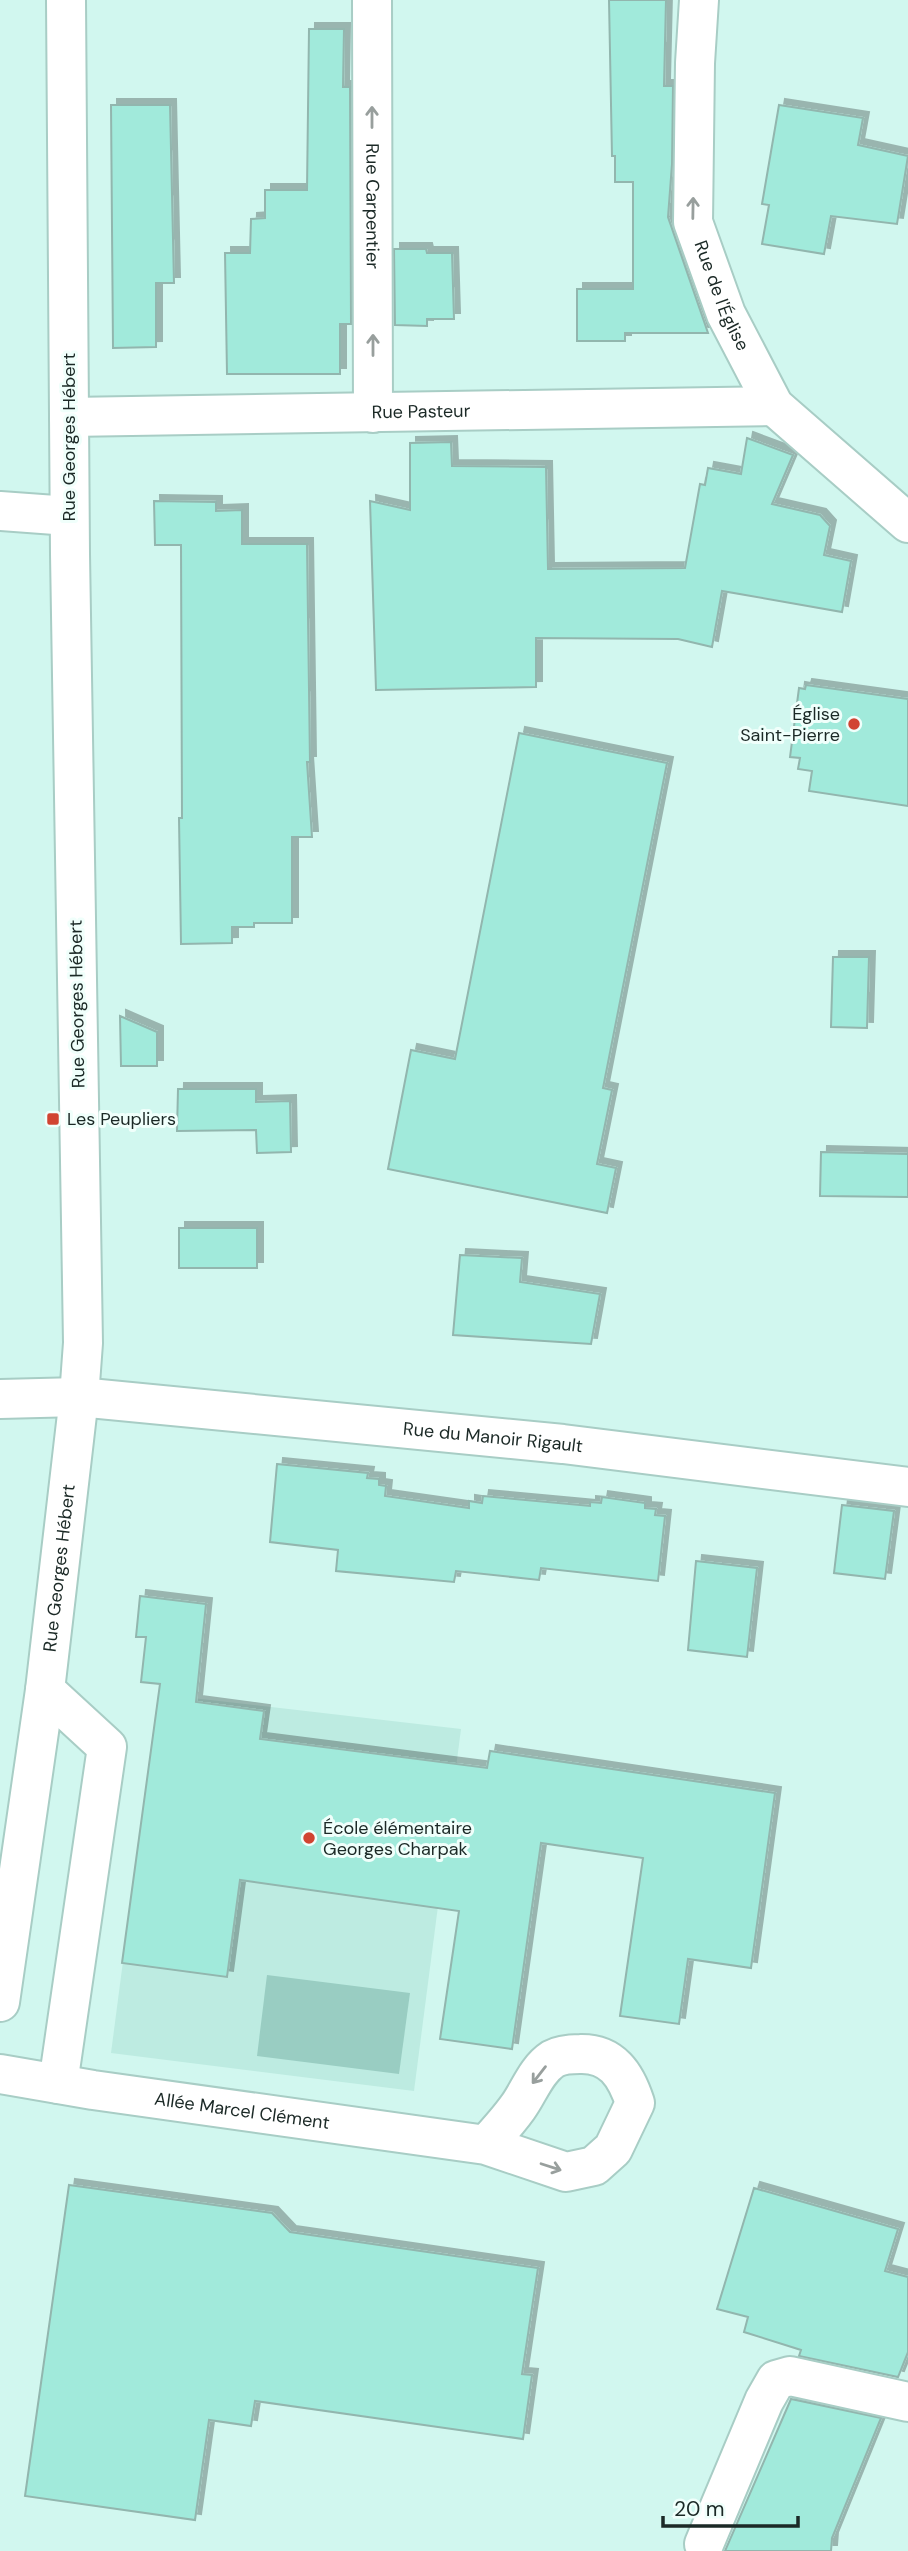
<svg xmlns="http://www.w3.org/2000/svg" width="908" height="2551" viewBox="0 0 908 2551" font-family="'DM Sans',sans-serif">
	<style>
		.built { fill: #bdebe1 }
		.green { fill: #99cdc2 }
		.building { fill: #a1eadb; stroke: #92b6ae; stroke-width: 2; filter: url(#shadow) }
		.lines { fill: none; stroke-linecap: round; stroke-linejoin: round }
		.minor-casing { stroke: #a8cdc5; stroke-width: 42 }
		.minor { stroke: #fff; stroke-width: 38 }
		.oneway { stroke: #989f9d }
		.poi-dot { fill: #d14432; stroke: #f0fffb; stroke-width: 2.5 }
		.labels { text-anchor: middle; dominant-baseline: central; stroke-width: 6; stroke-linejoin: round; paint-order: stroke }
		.street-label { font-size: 18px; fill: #1b2926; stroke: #f0fffb }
		.poi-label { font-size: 18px; fill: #1b2926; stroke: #f0fffb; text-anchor: start }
	</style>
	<defs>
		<filter id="shadow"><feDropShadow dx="6" dy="-6" stdDeviation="0" flood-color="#0004"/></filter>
	</defs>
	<rect width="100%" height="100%" fill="#d1f7ef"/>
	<!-- built -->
	<path class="built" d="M158 1694 461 1729 414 2091 111 2053Z"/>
	<!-- green -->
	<path class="green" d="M267 1975 410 1993 399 2074 257 2056Z"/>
	<!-- building -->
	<path class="building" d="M609 0H666L664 86H673L672 164 668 217 708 333H625V341H577V289H633V182H615V156H612Z
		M309 29H344L343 87H350L351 324H340V374H227L225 253H250L251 219 265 218V190H307Z
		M111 105H170L174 283H156V347L113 348Z
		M779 105 863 118 858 145 908 156 897 224 831 216 824 254 762 244 769 205 762 204Z
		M394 249H426L427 253H452L454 319H427V326L395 325Z
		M747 438 793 455 772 504 820 515 830 526 824 555 851 561 842 612 722 591 712 647 678 639 536 638V687L376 690 370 501 410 510V443L451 442 452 466 546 467 548 569 685 568 700 484 705 485 708 468 741 474Z
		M154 501 216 502V511L242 510V544H307L310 762H307L312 837H292V923H254V927H232V943L181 944 179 818H182L181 545H155Z
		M806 685 908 699V806L809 791 812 771 798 769 800 758 790 757 799 688 805 689Z
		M519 733 667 763 603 1088 612 1090 597 1164 616 1168 607 1213 388 1169 411 1050 455 1059Z
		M833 957H869L867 1028 831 1027Z
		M120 1016 157 1032V1066H121Z
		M178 1089H256V1102L290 1101 291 1152 257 1153 256 1130 177 1131Z
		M821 1152 908 1154V1197L820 1196Z
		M179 1228H257V1268H179Z
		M460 1255 522 1258 520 1282 600 1294 591 1344 453 1335Z
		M277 1464 368 1473 367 1478 379 1479V1485L386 1486 385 1496 469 1508V1501L482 1503 483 1496 590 1506V1502L601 1503 602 1497 645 1503V1508L656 1509 655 1515 665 1516 658 1581 541 1568 539 1580 456 1571 454 1582 336 1571 338 1550 270 1542Z
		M842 1505 894 1511 885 1579 834 1573Z
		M696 1561 757 1568 747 1657 688 1650Z
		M140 1596 206 1604 196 1702 264 1711 260 1739 487 1768 490 1751 775 1793 751 1968 688 1959 679 2024 620 2016 643 1858 541 1843 512 2049 440 2039 459 1911 240 1880 227 1977 122 1963 160 1684 141 1682 146 1637H136Z
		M69 2185 272 2213 290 2232 538 2268 522 2374 532 2375 523 2439 255 2401 251 2426 209 2420 195 2520 25 2496Z
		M754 2188 898 2229 885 2271 908 2277V2352L898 2377 799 2356 801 2350 744 2332 748 2317 717 2309Z
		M791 2399 881 2418 832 2538 831 2551H725Z"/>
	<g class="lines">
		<!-- minor casing -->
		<g class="minor-casing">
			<g id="minor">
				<path id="s1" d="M372 0 373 413"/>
				<path id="s2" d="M699 0 695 63 693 222 726 314 774 406 908 523"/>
				<path id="s3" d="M69 417 774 406"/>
				<path d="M0 511 69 516"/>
				<path id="s4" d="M0 1399 79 1397 563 1444 908 1487"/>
				<path d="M45 1690 107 1747 58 2084"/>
				<path id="s5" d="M0 2002 45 1690 79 1397 83 1343 70 554 66 0"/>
				<path id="s6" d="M0 2074 93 2090 486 2145 566 2172 594 2166 613 2149 635 2103C626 2075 612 2053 580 2054 572 2054 560 2055 553 2059 536 2070 529 2092 518 2107 508 2121 497 2133 486 2145"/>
				<path d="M704 2544 764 2401 776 2380 790 2376 908 2402"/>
			</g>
		</g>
		<!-- minor -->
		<use href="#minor" class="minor"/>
	</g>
	<!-- one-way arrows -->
	<defs><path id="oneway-shaft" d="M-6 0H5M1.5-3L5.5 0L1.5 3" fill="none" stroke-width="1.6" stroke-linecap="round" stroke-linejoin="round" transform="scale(1.75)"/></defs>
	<g class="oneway">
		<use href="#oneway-shaft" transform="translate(372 117) rotate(-90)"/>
		<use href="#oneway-shaft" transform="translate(693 208) rotate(-89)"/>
		<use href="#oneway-shaft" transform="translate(373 345) rotate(-90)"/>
		<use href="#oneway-shaft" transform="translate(539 2075) rotate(128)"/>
		<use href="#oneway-shaft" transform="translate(551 2167) rotate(18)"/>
	</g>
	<!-- markers -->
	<g class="poi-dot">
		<circle cx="854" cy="724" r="7"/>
		<rect x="46" y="1112" width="14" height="14" rx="3.5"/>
		<circle cx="309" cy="1838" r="7"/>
	</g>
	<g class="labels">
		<!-- street labels -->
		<g class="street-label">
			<text stroke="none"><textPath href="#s1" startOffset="206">Rue Carpentier</textPath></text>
			<text stroke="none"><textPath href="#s2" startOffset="301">Rue de l'Église</textPath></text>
			<text stroke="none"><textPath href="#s3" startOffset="352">Rue Pasteur</textPath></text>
			<text transform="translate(69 437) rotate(-90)">Rue Georges Hébert</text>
			<text transform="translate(77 1004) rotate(-91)">Rue Georges Hébert</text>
			<text stroke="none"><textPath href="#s4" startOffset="495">Rue du Manoir Rigault</textPath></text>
			<text stroke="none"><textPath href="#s5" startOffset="438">Rue Georges Hébert</textPath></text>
			<text stroke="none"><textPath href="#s6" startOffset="245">Allée Marcel Clément</textPath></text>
		</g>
		<!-- poi labels -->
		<g class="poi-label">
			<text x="840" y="714" text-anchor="end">Église<tspan x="840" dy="21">Saint-Pierre</tspan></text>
			<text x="67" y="1119">Les Peupliers</text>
			<text x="323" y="1828">École élémentaire<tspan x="323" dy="21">Georges Charpak</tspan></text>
		</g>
	</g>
	<!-- scale -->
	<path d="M663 2516v10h135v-10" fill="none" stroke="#1b2926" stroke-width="3.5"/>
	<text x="674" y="2516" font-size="21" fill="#1b2926" stroke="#f0fffb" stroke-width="5" paint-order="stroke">20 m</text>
</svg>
